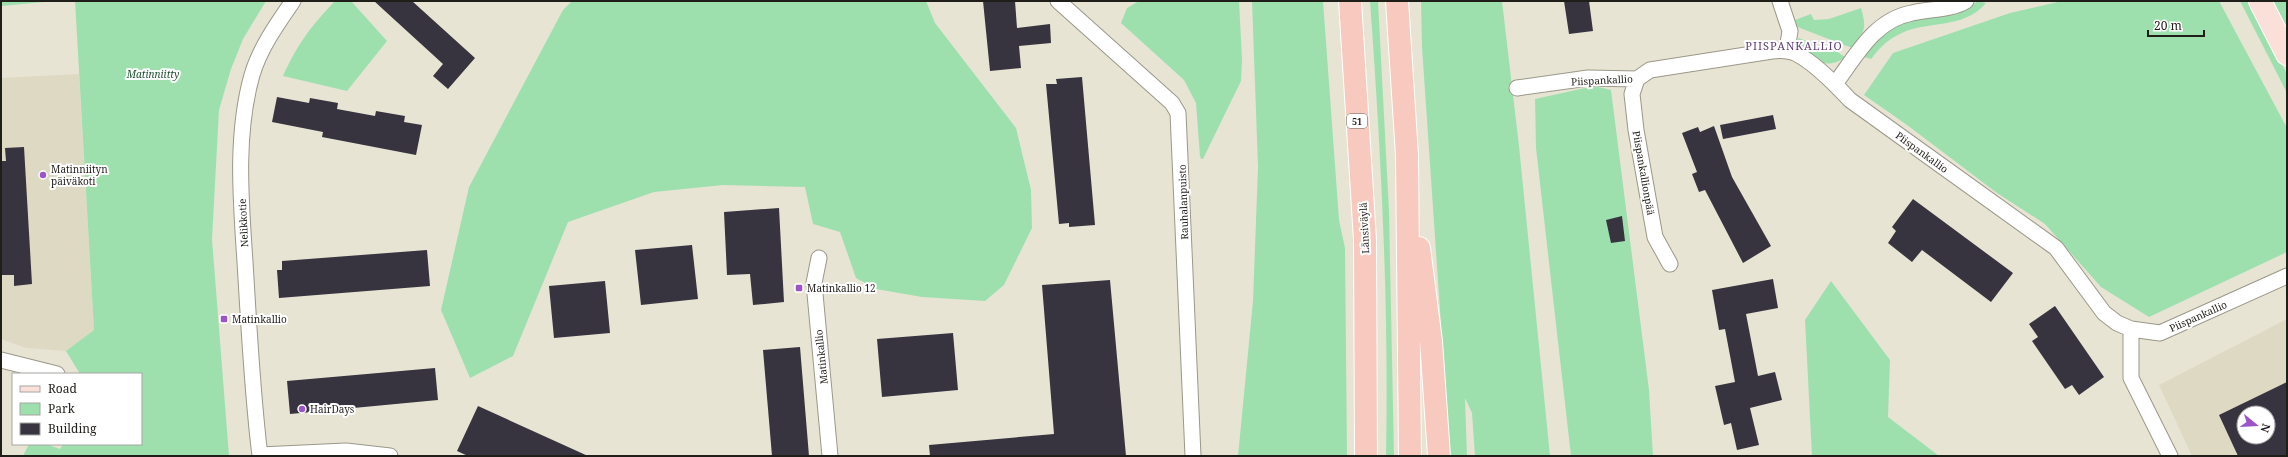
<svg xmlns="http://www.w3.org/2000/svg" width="2288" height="457" viewBox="0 0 2288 457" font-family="'Noto Serif',serif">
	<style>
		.built { fill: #ded9c3; fill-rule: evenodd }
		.green { fill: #9de0ae }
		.building { fill: #373440; fill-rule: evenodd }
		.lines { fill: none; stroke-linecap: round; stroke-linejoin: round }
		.minor-casing { stroke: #9b9889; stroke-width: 17 }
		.primary-casing { stroke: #fff; stroke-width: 24 }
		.motorway-casing { stroke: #fff; stroke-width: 24 }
		.minor { stroke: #fff; stroke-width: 15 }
		.primary { stroke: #fbdfd9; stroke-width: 22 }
		.motorway { stroke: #f8cabf; stroke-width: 22 }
		.poi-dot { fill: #9c55c9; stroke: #fff; stroke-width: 1.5 }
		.labels { text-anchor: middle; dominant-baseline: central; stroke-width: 4; stroke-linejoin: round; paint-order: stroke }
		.shield { fill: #fff; stroke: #63625e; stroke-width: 1 }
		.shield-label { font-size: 9px; font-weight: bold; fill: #201e19 }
		.park-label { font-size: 10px; font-style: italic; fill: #1a4f2c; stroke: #fff }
		.street-label { font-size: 10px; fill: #201e19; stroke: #fff }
		.poi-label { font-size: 10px; fill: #201e19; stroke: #fff; text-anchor: start }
		.neighbourhood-label { font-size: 11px; letter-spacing: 1px; fill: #63417b; stroke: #fff }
	</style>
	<rect width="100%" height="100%" fill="#e7e4d4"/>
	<!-- built -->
	<path class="built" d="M79 74 94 330 66 351 26 348 1 339V78Z
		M2287 319V456H2192L2159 385ZM2244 413H2268V437H2244Z"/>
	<!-- green -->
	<path class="green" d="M1 1H55L1 6Z
		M75 1H266L243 39 231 69 219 110 212 239 229 456H23L29 444H46L60 449 63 444H141V374H80L66 351 94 330Z
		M335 1H351L387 41 347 91 283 76C297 45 311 26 335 1Z
		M572 1H926L935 23 1016 128 1031 190 1032 228 1004 285 985 301 922 297 876 289 856 278 840 232 813 224 805 187 723 185 654 192 568 222 513 356 470 378 441 310 469 187 563 10Z
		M1139 1H1239L1242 59 1241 81 1203 159H1201L1200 156 1196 103 1184 80 1121 23 1127 8Z
		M1252 1H1323L1339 220 1345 248 1347 456H1238L1253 301 1258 167Z
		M1370 1H1378L1389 211 1394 456H1386C1389 304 1381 152 1370 1Z
		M1421 1H1502L1519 146 1550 456H1475L1472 413 1465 398 1467 456H1450L1422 47Z
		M1978 1 1986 3C1963 31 1924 19 1896 36 1886 41 1878 50 1871 59L1864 57C1872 47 1881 33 1893 26 1921 13 1953 21 1978 1Z
		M2062 1H2219L2287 128V252L2149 317 2101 287 2045 224 1997 193 1907 125 1864 95 1893 53 2010 13Z
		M2240 1H2249L2287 74V93Z
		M2273 1H2287V28Z
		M1861 8C1867 29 1865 31 1852 48L1800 28 1797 26 1795 20 1811 14 1814 20 1829 19Z
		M1798 38 1836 51 1845 57C1828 72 1801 59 1798 38Z
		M1594 86 1611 90 1649 390 1653 456H1571L1536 148 1535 99Z
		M1831 281 1890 360 1888 417 1939 456H1812L1805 320Z"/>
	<!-- building -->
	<path class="building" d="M374 1H412L475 58 448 89 433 76 443 64Z
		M983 1H1015L1017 28 1050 24 1051 43 1019 46 1021 68 990 71Z
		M1564 1H1589L1593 31 1569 34Z
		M1082 77 1095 225 1069 227V223L1059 224 1046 84H1057L1056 79Z
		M277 97 309 103 310 98 338 103 337 109 375 116 376 111 405 116 404 122 422 125 416 155 322 137 323 132 272 122Z
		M1773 115 1776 129 1723 139 1720 125Z
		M1714 126 1732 177 1771 246 1743 263 1705 190 1699 192 1692 174 1697 172 1682 133 1698 127 1700 132Z
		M24 147 32 284 14 286V275H1V161H6L5 148Z
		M1913 199 2013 273 1991 302 1922 250 1912 262 1888 243 1896 231 1892 227Z
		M779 208 784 302 753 305 750 274 727 275 724 212Z
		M1622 216 1625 241 1611 243 1606 220Z
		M692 245 698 299 641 305 635 250Z
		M427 250 430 286 279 298 277 270H282V261Z
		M1773 279 1778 308 1746 314 1758 376 1775 372 1782 400 1750 408 1759 445 1737 450 1731 423 1724 425 1715 386 1735 382 1725 329 1719 330 1712 290Z
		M1110 280 1126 456H930L929 445 1054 434 1042 285Z
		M605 281 610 333 554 338 549 286Z
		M2055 306 2104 377 2079 395 2072 385 2065 389 2032 341 2038 337 2029 324Z
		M953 333 958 390 882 397 877 339Z
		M800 347 809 456H772L763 350Z
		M435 368 438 400 290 414 287 381Z
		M2287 382V456H2238L2219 415ZM2244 413H2268V437H2244Z
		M478 406 588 456H468L457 451Z"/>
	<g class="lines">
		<!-- minor casing -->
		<g class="minor-casing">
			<path id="minor" d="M1058 1 1172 103 1178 113 1193 456
				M1780 1 1790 31 1787 50
				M1637 79 1632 94 1636 130 1655 237 1670 264
				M1835 84C1856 56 1874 20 1912 13 1929 9 1951 10 1966 1
				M1517 88 1588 78 1637 79 1650 70 1772 51C1781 50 1789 50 1797 54 1814 63 1837 86 1850 100L2056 248 2104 313 2117 323 2131 329 2160 333 2287 276
				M819 258 814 283 830 456
				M2131 329V378L2170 456
				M1 360 57 374
				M260 455 346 451 390 456
				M260 456C252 392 249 327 245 262 241 201 235 135 252 75 260 48 277 24 293 1"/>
		</g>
		<!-- primary casing -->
		<g class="primary-casing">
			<path id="primary" d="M2260 1 2287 54"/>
		</g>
		<!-- motorway casing -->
		<g class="motorway-casing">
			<path id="motorway" d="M1350 1 1365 240 1366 456
				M1397 1 1407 155 1410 456
				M1419 248 1431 341 1439 456"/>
		</g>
		<!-- minor -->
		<use href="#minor" class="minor"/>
		<!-- primary -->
		<use href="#primary" class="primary"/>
		<!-- motorway -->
		<use href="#motorway" class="motorway"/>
	</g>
	<!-- markers -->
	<g class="poi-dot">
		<circle cx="43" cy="175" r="4"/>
		<rect x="795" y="284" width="8" height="8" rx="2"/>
		<rect x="220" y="315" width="8" height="8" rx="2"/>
		<circle cx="302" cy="409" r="4"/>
	</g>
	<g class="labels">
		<!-- shield labels -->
		<rect class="shield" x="1347" y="114" width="20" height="14" rx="3"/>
		<g class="shield-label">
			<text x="1357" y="121">51</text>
		</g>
		<!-- park labels -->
		<g class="park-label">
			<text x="153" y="74">Matinniitty</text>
		</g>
		<!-- street labels -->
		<g class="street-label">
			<text transform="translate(1602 80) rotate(-3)">Piispankallio</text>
			<text transform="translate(1922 152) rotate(36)">Piispankallio</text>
			<text transform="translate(1644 173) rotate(80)">Piispankallionpää</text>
			<text transform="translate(1183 202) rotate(-92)">Rauhalanpuisto</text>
			<text transform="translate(243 223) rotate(-93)">Nelikkotie</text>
			<text transform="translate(1364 228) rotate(-93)">Länsiväylä</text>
			<text transform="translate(2198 316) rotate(-24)">Piispankallio</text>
			<text transform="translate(821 357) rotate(-96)">Matinkallio</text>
		</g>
		<!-- poi labels -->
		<g class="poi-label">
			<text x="51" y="169">Matinniityn<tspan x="51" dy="12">päiväkoti</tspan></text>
			<text x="807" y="288">Matinkallio 12</text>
			<text x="232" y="319">Matinkallio</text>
			<text x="310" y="409">HairDays</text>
		</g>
		<!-- neighbourhood labels -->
		<g class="neighbourhood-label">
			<text x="1794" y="45">PIISPANKALLIO</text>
		</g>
	</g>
	<!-- border -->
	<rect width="2288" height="457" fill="none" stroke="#201e19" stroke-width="4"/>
	<!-- legend -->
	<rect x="12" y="373" width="130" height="72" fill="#ffffff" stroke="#a6a5a3"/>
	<rect x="20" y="386" width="20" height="6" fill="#fbdfd9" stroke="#a6a5a3"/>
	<text x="48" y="393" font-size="12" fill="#201e19">Road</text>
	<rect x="20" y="403" width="20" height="12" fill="#9de0ae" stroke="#a6a5a3"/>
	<text x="48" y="413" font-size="12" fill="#201e19">Park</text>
	<rect x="20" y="423" width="20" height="12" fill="#373440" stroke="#a6a5a3"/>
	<text x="48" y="433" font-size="12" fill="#201e19">Building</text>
	<!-- north arrow -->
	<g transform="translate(2256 425) rotate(108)"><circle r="19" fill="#ffffff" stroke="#a6a5a3"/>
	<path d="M0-3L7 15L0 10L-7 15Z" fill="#9c55c9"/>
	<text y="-6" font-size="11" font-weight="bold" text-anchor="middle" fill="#201e19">N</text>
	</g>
	<!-- scale -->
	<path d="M2148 30v6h56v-6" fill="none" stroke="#201e19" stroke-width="2"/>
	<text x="2154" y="30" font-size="12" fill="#201e19" stroke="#ffffff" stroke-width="3" paint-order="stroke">20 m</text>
</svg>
